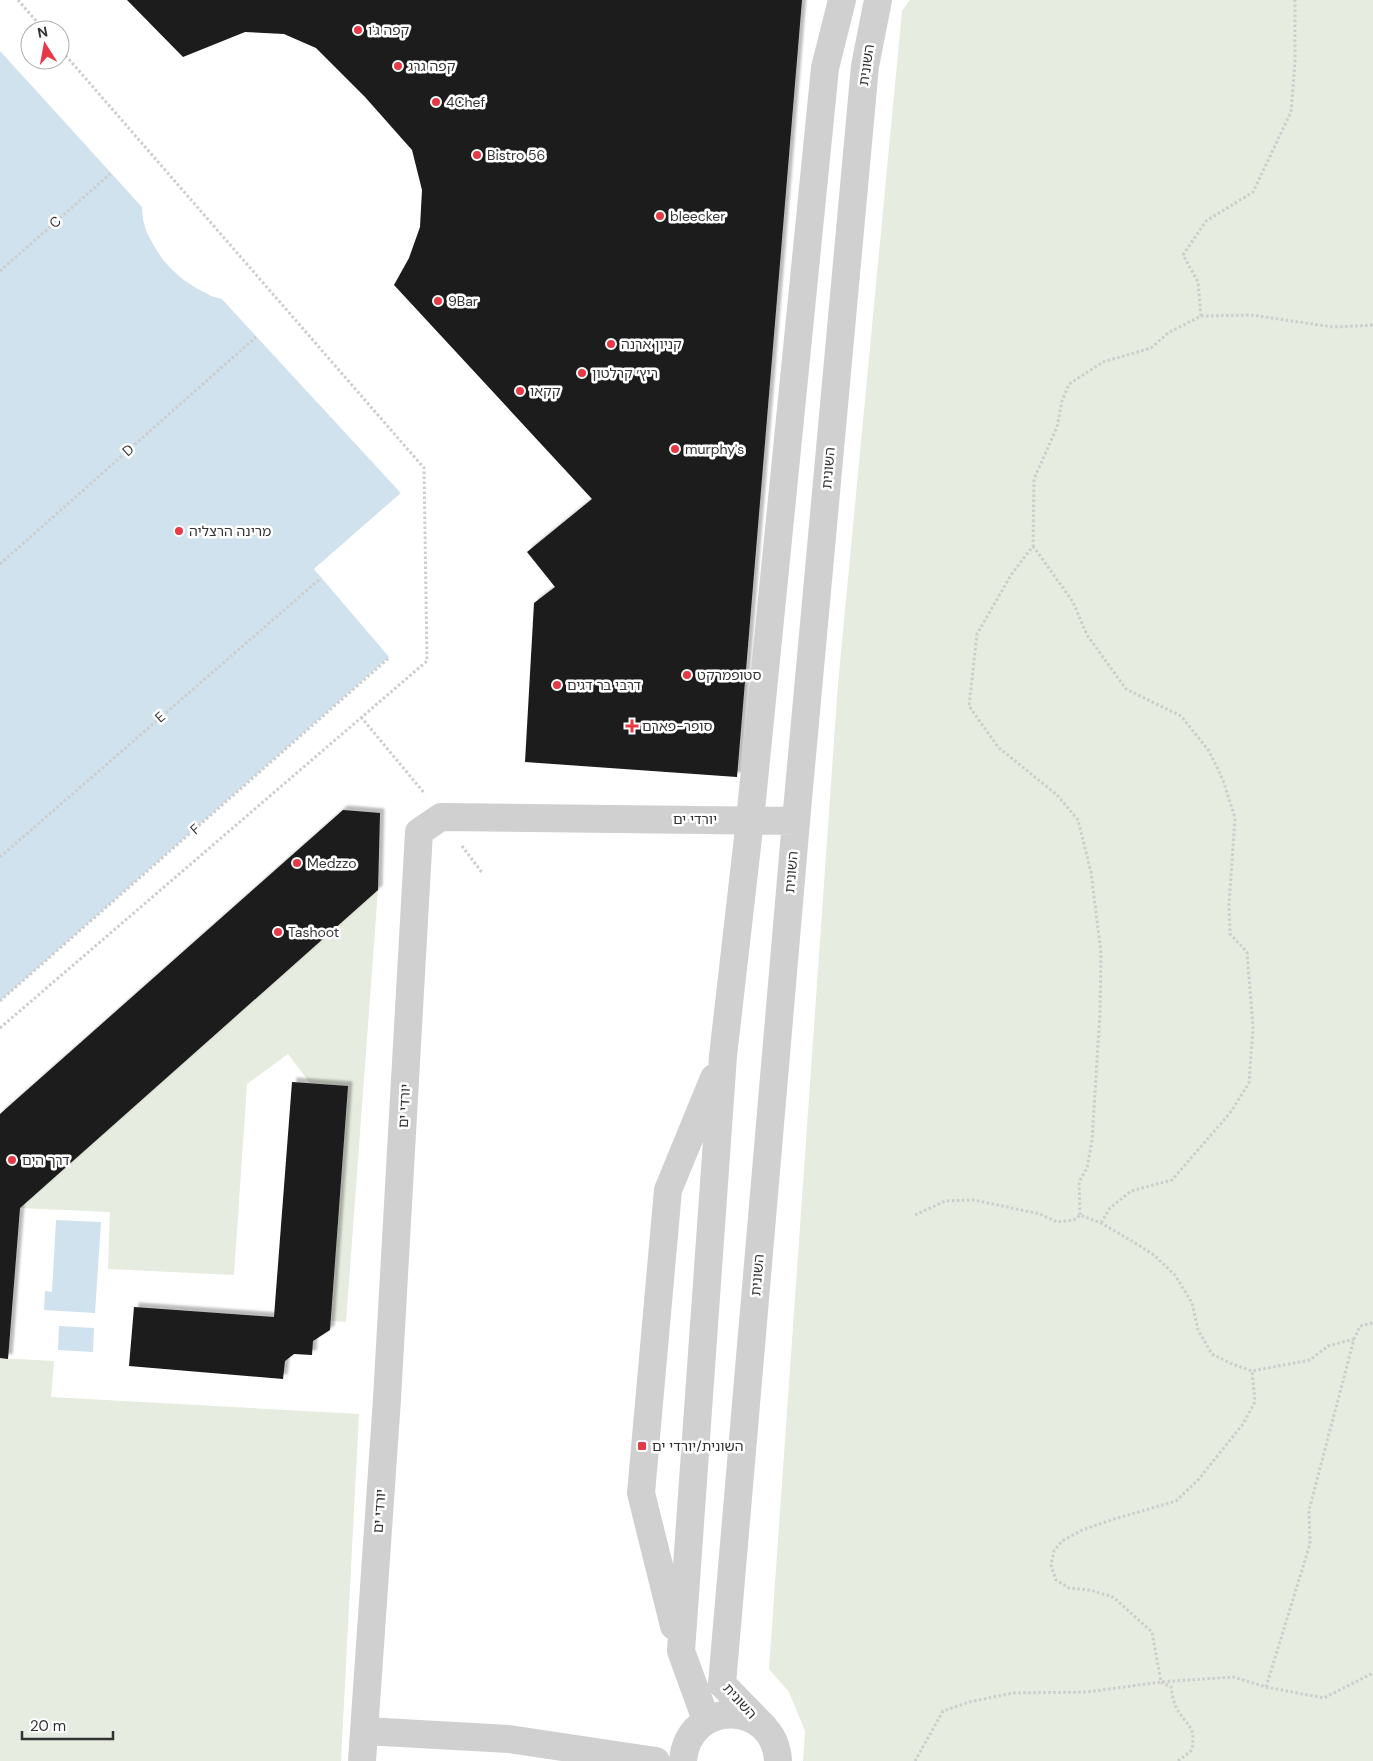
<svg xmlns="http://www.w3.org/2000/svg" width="1373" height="1761" viewBox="0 0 1373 1761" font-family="'DM Sans','Noto Sans Hebrew',sans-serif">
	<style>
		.green { fill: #e6ecdf }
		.water { fill: #cfe2ee }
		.pier { fill: #fff }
		.building { fill: #1a1a1a; filter: url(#shadow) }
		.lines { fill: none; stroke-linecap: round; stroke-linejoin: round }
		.path { stroke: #cdcdcd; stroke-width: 3; stroke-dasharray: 2.5 2.5; stroke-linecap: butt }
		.minor { stroke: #d0d0d0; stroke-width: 28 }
		.poi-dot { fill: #e63946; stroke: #fff; stroke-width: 2 }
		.labels { text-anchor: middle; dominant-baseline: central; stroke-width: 5; stroke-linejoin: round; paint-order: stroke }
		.poi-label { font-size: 14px; fill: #333; stroke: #fff; text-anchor: start }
		.street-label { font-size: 14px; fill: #333; stroke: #fff }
	</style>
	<defs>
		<filter id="shadow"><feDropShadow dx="4.5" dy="-4.5" stdDeviation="1" flood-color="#0004"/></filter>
	</defs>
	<rect width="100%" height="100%" fill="#fff"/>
	<!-- green -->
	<path class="green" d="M910 0H1373V1761H803L805 1731 789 1692 769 1669 838 684 902 11Z
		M378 890 346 1322 331 1321 348 1086 310 1083 288 1054 247 1084 234 1275 108 1269 110 1212 20 1208Z
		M0 1358 54 1361 51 1397 359 1414 341 1761H0Z"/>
	<!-- water -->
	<path class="water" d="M0 51 142 207C145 250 181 288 221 298L401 493 314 569 390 657 0 1001Z
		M56 1220 101 1222 95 1313 44 1310 45 1291 52 1292Z
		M59 1326 94 1328 93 1352 58 1350Z"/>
	<!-- pier -->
	<path class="pier" d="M0 49 144 205 145 220 150 232 165 259 188 280 212 293 223 297 404 493 317 569 392 655V659L0 1003V1001L389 657 314 569 401 493 222 299 211 296 187 282 163 260 147 233 143 220 142 207Z"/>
	<!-- building -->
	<path class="building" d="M127 0H802L737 777 525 762 534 603 555 587 527 552 592 499 394 285 409 258 420 227 422 190 412 150 365 97 316 48 284 34 245 32 183 57Z
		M343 810 380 813 378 890 20 1208 8 1359 0 1358V1114Z
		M292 1082 348 1086 330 1330 313 1341 312 1355 294 1354 285 1361 283 1379 129 1366 134 1307 274 1317Z"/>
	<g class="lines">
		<!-- path -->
		<path class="path" d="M18 0 44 30
			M0 271 110 174
			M1201 316 1198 282 1183 255 1206 221 1253 192 1291 112 1295 62V0
			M1033 546 1073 602 1087 635 1126 689 1181 716 1209 751 1223 780 1235 818 1229 904 1230 934 1247 952 1253 1027 1249 1083 1230 1113 1172 1180 1131 1191 1110 1208 1101 1223
			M0 564 256 337
			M361 717 425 794
			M462 846 483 874
			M0 857 321 578
			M0 1001 390 657
			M0 1028 427 661 424 468 60 49
			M915 1215 945 1201 974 1200 1040 1214 1057 1222 1074 1220 1080 1215 1101 1223 1132 1241 1154 1255 1175 1275 1192 1303 1198 1330 1212 1354 1232 1364 1252 1371 1310 1360 1328 1346 1354 1339
			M1080 1215 1079 1182 1087 1168 1092 1141 1100 1013 1101 953 1091 872 1078 820 1057 795 998 747 969 706 977 634 1011 575 1033 546 1034 479 1057 427 1062 401 1069 384 1103 362 1151 348 1168 333 1201 316 1251 315 1333 327 1373 325
			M1266 1687 1310 1544 1309 1510 1354 1339 1360 1326 1373 1323
			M915 1761 943 1711 969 1702 1013 1693 1087 1692 1161 1682 1233 1677 1266 1687 1324 1698 1373 1673
			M1178 1761 1192 1750C1196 1723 1186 1727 1176 1707 1173 1701 1172 1693 1171 1687L1161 1682 1152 1632 1113 1597 1090 1590 1069 1588 1056 1580 1051 1565 1054 1551 1062 1541 1082 1530 1111 1520 1176 1501 1198 1480 1243 1424 1255 1402 1252 1371"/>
		<!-- minor -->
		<path class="minor" d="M674 1626 641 1493 668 1190 714 1078
			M706 1720 681 1651 723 1056 750 820 825 68 842 0
			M764 1727 722 1684 796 821 865 66 878 0
			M365 1731 509 1739 656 1761
			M362 1761 387 1399 419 832 441 817 796 821
			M683 1761C688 1698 775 1700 778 1761"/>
	</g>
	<!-- markers -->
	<g class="poi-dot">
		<circle cx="358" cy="30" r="5"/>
		<circle cx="398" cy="66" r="5"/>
		<circle cx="436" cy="102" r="5"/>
		<circle cx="477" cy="155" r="5"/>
		<circle cx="660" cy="216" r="5"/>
		<circle cx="438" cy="301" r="5"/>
		<circle cx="611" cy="344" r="5"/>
		<circle cx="582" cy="373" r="5"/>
		<circle cx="520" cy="391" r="5"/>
		<circle cx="675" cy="449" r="5"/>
		<circle cx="179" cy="531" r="5"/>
		<circle cx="687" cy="675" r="5"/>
		<circle cx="557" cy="685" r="5"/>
		<path d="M629.5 718.5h5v5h5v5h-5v5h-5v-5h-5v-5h5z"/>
		<circle cx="297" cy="863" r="5"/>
		<circle cx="278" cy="932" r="5"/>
		<circle cx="12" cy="1160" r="5"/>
		<rect x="637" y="1441" width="10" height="10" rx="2.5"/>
	</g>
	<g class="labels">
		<!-- poi labels -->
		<g class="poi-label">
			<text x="368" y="30">קפה ג'ו</text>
			<text x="408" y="66">קפה גרג</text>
			<text x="446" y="102">4Chef</text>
			<text x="487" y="155">Bistro 56</text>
			<text x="670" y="216">bleecker</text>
			<text x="448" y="301">9Bar</text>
			<text x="621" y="344">קניון ארנה</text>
			<text x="592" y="373">ריץ׳ קרלטון</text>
			<text x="530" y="391">קקאו</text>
			<text x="685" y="449">murphy's</text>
			<text x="189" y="531">מרינה הרצליה</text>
			<text x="697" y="675">סטופמרקט</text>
			<text x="567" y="685">דרבי בר דגים</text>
			<text x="642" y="726">סופר-פארם</text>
			<text x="307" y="863">Medzzo</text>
			<text x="288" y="932">Tashoot</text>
			<text x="22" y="1160">דרך הים</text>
			<text x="652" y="1446">השונית/יורדי ים</text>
		</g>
		<!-- street labels -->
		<g class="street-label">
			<text transform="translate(866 65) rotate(-82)">השונית</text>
			<text transform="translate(55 222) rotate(-41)">C</text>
			<text transform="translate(128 450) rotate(-42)">D</text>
			<text transform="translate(828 468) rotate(-85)">השונית</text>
			<text transform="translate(160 717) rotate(-41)">E</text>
			<text x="695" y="819">יורדי ים</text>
			<text transform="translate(195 829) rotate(-41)">F</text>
			<text transform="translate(791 872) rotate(-85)">השונית</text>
			<text transform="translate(404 1106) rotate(-87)">יורדי ים</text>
			<text transform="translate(757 1275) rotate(-85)">השונית</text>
			<text transform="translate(379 1511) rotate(-86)">יורדי ים</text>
			<text transform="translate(740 1701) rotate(48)">השונית</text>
		</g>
	</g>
	<!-- north arrow -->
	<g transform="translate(45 45) rotate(349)"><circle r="24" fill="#ffffff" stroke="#adadad"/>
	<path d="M0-4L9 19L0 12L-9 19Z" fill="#e63946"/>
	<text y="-8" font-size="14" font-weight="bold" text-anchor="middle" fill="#333333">N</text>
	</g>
	<!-- scale -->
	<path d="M22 1731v8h91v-8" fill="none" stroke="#333333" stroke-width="2.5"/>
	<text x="30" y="1731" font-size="15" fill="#333333" stroke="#ffffff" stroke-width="4" paint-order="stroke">20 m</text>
</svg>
